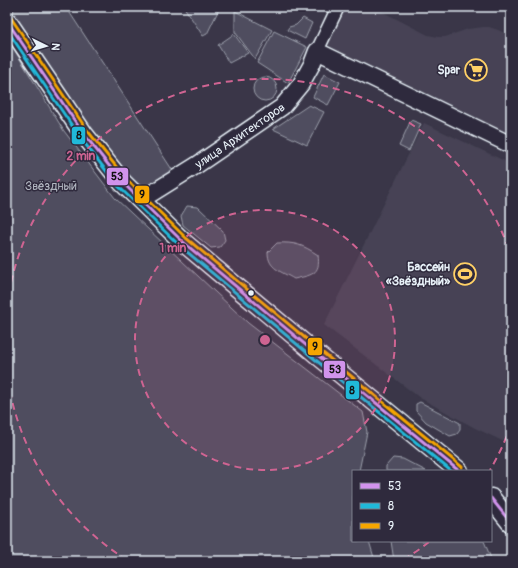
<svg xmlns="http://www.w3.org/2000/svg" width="518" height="568" viewBox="0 0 518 568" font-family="Pangolin,sans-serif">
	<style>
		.built { fill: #464354 }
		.green { fill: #504e5f; stroke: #9ca0ac }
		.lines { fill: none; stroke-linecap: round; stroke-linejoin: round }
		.minor-casing { stroke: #e8f1f8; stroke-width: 15 }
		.tertiary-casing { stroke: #e8f1f8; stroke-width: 19 }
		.secondary-casing { stroke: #e8f1f8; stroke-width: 21 }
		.minor { stroke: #2f2a3d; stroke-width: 12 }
		.tertiary { stroke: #2f2a3d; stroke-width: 16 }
		.secondary { stroke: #2f2a3d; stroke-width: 18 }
		.bus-1-casing { stroke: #2f2a3d; stroke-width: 6 }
		.bus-2-casing { stroke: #2f2a3d; stroke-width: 6 }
		.bus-3-casing { stroke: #2f2a3d; stroke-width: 6 }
		.bus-1 { stroke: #d193ec; stroke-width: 3 }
		.bus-2 { stroke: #20b9da; stroke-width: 3 }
		.bus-3 { stroke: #f7a600; stroke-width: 3 }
		.ring { fill: none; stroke: #cf6492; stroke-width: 2; stroke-dasharray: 7 5 }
		.bus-dot { fill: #e8f1f8; stroke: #2f2a3d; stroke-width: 1.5 }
		.labels { text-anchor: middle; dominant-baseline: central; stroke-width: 3; stroke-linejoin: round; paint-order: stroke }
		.poi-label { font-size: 12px; font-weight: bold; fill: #e8f1f8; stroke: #2f2a3d; text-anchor: end }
		.street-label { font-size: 12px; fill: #e8f1f8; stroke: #2f2a3d }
		.park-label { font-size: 12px; fill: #b3b8c2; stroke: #2f2a3d }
		.centre { fill: #cf6492; stroke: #2f2a3d; stroke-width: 2 }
		.ring-label { font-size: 12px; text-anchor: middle; font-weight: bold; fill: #cf6492; stroke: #2f2a3d; stroke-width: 3; stroke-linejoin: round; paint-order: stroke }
		.line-badge { stroke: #2f2a3d; stroke-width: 1.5 }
		.pale-badge-label { font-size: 11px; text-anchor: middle; font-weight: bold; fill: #111 }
	</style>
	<rect width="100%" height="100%" fill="#3a3648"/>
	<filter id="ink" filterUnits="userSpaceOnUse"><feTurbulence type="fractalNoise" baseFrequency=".025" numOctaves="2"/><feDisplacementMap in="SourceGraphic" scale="8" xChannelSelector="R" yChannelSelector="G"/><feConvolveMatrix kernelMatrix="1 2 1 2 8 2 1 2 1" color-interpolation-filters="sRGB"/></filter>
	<g filter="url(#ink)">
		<!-- built -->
		<path class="built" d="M342 7H373L428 35 438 37H445L468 29 483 27H489L498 30 511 36V136L465 112 323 45Z
			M424 123 511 164V445L475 428 420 398 324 325Z"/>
		<!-- green -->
		<path class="green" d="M14 7H66L173 171 150 187 133 184 72 103 13 15Z
			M184 7H220L207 34 203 36Z
			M235 11 272 30 255 59 235 32Z
			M303 18 312 23 305 39 287 30 289 27 296 25Z
			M274 31 307 47 288 83 257 63Z
			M234 34 248 53 229 63 218 45Z
			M7 38 64 131 115 198 248 323 363 412 367 432 359 471H353V541H369L375 561H281L274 559 272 561H7Z
			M324 74 340 82 328 105 313 97Z
			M253 89a12 12 0 1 1 24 0a12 12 0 1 1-24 0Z
			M309 105 324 112 307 145 273 129Z
			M411 120 421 124 409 151 399 146Z
			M187 206 198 207 223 231 225 240 220 247 211 248 183 225 181 216Z
			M277 243C295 242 303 245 318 255 321 275 311 275 294 279 281 271 268 269 268 252Z
			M420 402 460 423V430L457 434 450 436 426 422 416 411V404Z
			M393 458 403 459 426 471H386V466Z
			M391 541H484L492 561H394Z"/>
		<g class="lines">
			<!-- minor casing -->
			<g class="minor-casing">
				<path id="minor" d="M317 51 338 7"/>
			</g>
			<!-- tertiary casing -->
			<g class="tertiary-casing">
				<g id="tertiary">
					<path id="s1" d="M141 200 197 165 282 107 301 84 312 64 317 51 511 145"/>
				</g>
			</g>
			<!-- secondary casing -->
			<g class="secondary-casing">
				<path id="secondary" d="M7 21 83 133 122 182 183 242 320 357 459 471
					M491 498 511 523"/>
			</g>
			<!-- minor -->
			<use href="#minor" class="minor"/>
			<!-- tertiary -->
			<use href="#tertiary" class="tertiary"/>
			<!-- secondary -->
			<use href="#secondary" class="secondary"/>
			<!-- bus-1 casing -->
			<g class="bus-1-casing">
				<path id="bus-1" d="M7 21 83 133 122 182 183 242 320 357 459 471
					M491 498 511 523"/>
			</g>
			<!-- bus-2 casing -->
			<g class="bus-2-casing">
				<path id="bus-2" d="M7 30 79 136 118 186 180 246 317 361 451 471"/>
			</g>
			<!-- bus-3 casing -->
			<g class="bus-3-casing">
				<path id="bus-3" d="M11 18 87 130 126 179 186 238 323 353 462 467"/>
			</g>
			<!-- bus-1 -->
			<use href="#bus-1" class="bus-1"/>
			<!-- bus-2 -->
			<use href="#bus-2" class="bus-2"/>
			<!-- bus-3 -->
			<use href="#bus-3" class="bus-3"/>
		</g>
	</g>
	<!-- distance rings -->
	<circle cx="265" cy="340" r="130" fill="#cf6492" fill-opacity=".12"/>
	<g class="ring">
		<circle cx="265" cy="340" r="130"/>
		<path d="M511 425A260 260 0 0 1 490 470M429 542A260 260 0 0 1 403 560M127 560A260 260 0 0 1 7 374M7 306A260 260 0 0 1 511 255"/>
	</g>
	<!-- icons -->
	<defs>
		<g id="supermarket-ring" transform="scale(1.15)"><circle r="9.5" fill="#2f2a3d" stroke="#ffd166" stroke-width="1.5"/><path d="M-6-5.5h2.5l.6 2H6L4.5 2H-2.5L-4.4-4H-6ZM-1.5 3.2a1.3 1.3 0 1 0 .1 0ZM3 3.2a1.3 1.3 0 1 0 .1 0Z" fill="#ffd166"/></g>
		<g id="stadium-ring" transform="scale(1.15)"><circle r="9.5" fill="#2f2a3d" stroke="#ffd166" stroke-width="1.5"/><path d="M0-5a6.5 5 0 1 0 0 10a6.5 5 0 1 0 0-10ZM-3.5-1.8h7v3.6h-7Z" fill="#ffd166"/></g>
	</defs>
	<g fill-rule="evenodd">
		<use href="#supermarket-ring" x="476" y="70"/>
		<use href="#stadium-ring" x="465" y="274"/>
	</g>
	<!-- markers -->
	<circle class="bus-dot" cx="251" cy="293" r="3.5"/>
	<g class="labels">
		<!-- poi labels -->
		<g class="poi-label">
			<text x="460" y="70">Spar</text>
			<text x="450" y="267">Бассейн<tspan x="450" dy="14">«Звёздный»</tspan></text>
		</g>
		<!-- street labels -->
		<g class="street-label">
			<text stroke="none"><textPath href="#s1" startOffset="118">улица Архитекторов</textPath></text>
		</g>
		<!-- park labels -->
		<g class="park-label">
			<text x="51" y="186">Звёздный</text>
		</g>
	</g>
	<circle cx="265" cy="340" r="6" class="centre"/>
	<g class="ring-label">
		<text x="81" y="160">2 min</text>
		<text x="173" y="252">1 min</text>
	</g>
	<g class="line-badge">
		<rect x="71" y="126" width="15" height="19" rx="4" fill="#20b9da"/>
		<rect x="106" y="167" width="23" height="19" rx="4" fill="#d193ec"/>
		<rect x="134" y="185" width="16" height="19" rx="4" fill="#f7a600"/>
		<rect x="307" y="337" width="16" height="19" rx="4" fill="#f7a600"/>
		<rect x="323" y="360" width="23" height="19" rx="4" fill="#d193ec"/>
		<rect x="345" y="380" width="15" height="20" rx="4" fill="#20b9da"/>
	</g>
	<g class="pale-badge-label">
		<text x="79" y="139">8</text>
		<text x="117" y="180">53</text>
		<text x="142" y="198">9</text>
		<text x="315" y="350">9</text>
		<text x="335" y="373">53</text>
		<text x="352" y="394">8</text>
	</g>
	<!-- margin -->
	<rect width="518" height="568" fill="none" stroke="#2f2a3d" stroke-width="24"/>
	<rect x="12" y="12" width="494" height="544" fill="none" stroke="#e8f1f8" stroke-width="1.5" filter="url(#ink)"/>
	<!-- legend -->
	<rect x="352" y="470" width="140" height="72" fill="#2f2a3d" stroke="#797a88"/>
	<rect x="360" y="483" width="20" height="6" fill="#d193ec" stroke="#797a88"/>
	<text x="388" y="490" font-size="12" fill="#e8f1f8">53</text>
	<rect x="360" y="503" width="20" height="6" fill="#20b9da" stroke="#797a88"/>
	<text x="388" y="510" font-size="12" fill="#e8f1f8">8</text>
	<rect x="360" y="523" width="20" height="6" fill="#f7a600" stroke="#797a88"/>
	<text x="388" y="530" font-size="12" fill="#e8f1f8">9</text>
	<!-- north arrow -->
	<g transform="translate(46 46) rotate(95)" stroke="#2f2a3d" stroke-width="3" paint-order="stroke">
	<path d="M0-3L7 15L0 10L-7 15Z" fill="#e8f1f8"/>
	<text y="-6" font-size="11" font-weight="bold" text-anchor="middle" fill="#e8f1f8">N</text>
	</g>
</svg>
